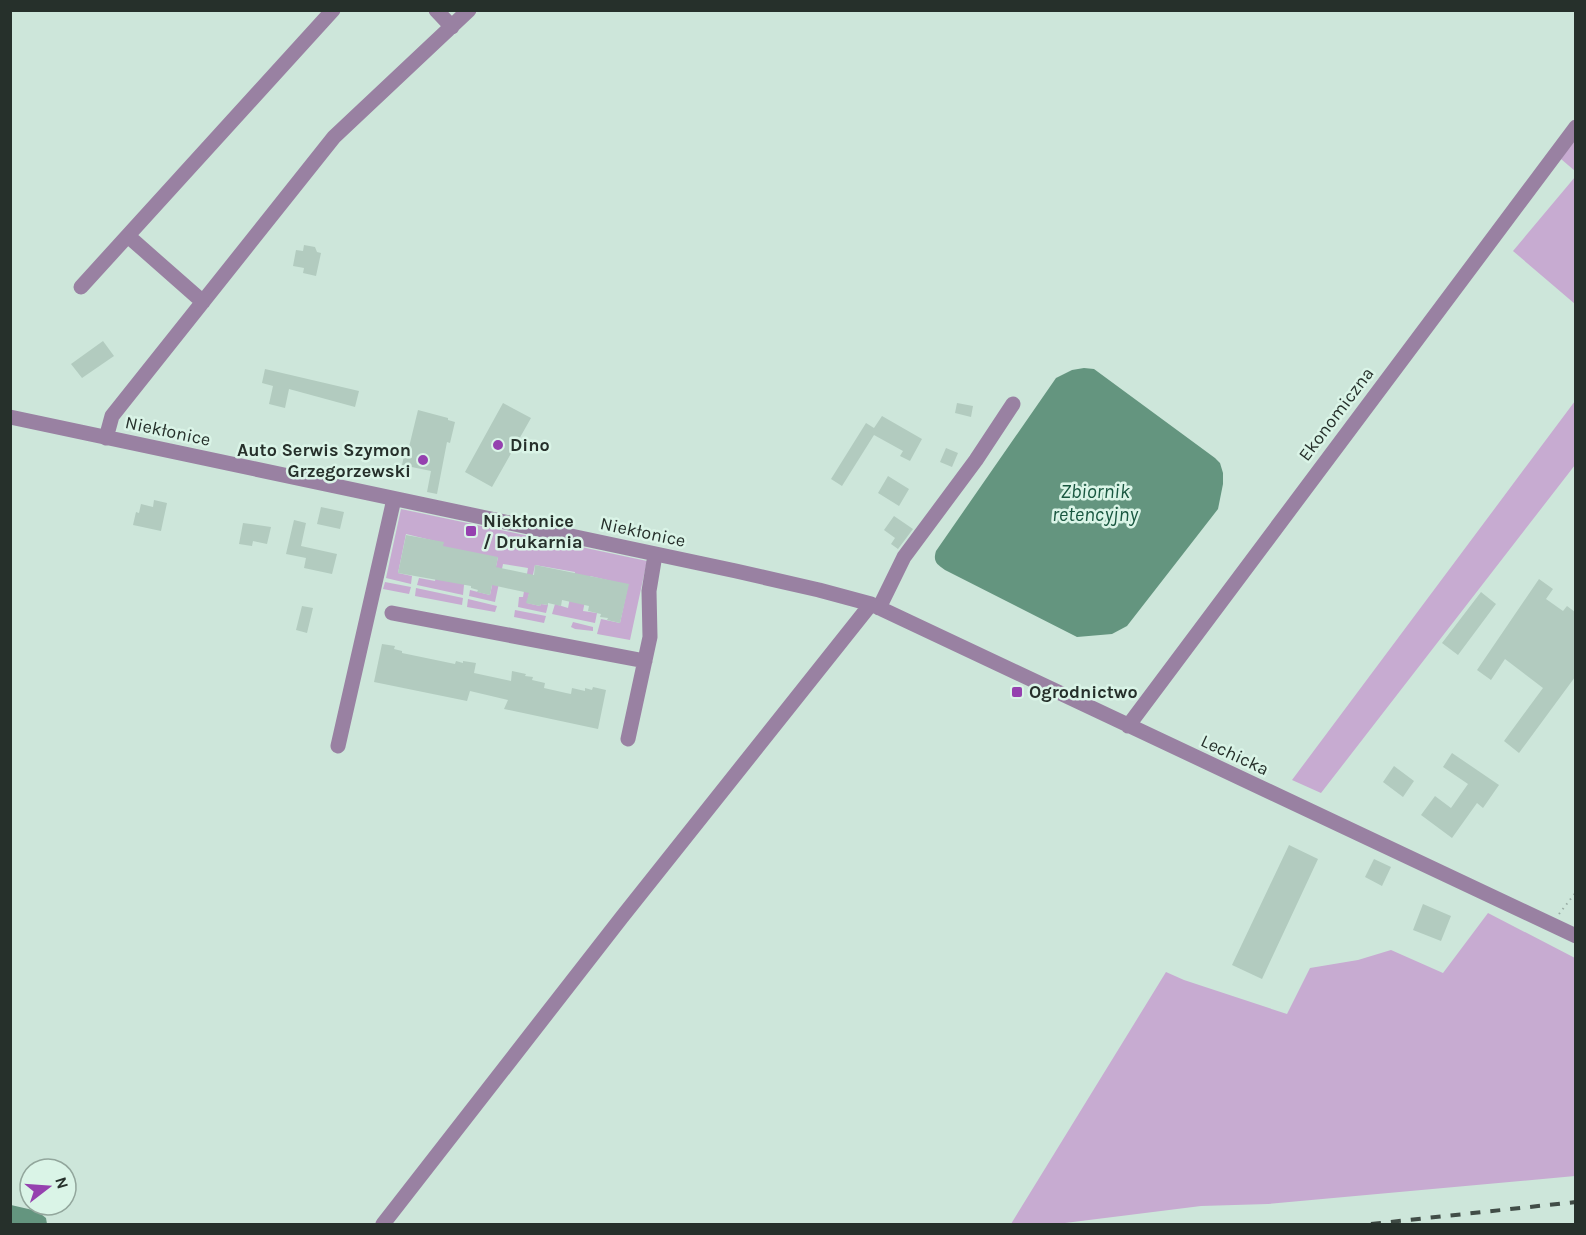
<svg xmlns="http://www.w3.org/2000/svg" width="1586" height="1235" viewBox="0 0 1586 1235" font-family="Karla,sans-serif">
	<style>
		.green { fill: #c7abd1 }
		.water { fill: #64957f }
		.building { fill: #b2cbbf }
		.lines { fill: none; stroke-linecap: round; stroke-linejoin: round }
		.path { stroke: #98aca3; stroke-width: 2; stroke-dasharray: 1.5 4.5; stroke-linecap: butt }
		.minor { stroke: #9981a2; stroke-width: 15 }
		.rail { stroke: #414d47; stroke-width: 4; stroke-dasharray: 10 10; stroke-linecap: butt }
		.poi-dot { fill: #9541af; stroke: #daf4e7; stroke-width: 2 }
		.labels { text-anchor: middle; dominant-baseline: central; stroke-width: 5; stroke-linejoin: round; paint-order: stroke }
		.street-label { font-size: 18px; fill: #26302b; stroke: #daf4e7 }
		.poi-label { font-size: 18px; font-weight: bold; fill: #26302b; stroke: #daf4e7; text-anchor: start }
		.water-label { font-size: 20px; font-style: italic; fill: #195740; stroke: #daf4e7 }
	</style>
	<rect width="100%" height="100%" fill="#cde6da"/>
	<!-- green -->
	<path class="green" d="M1575 139V171L1561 159Z
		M1575 177V304L1513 251Z
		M1575 401V465L1321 793 1292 780Z
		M401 509 647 561 630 640 597 634 601 619 620 623 628 585 590 576 583 611 597 613 595 623 552 614 555 604 568 608 575 572 535 565 527 603 540 606 541 604 548 605 546 613 518 607 519 597H523L528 568 503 564 495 602 469 596 470 590 490 595 498 557 464 585 463 595 417 585 419 578 435 581 443 543 406 534 398 573 412 576 411 584 386 578Z
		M385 582 411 587 409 594 383 589Z
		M416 588 463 598 462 605 415 596Z
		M468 599 497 606 495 612 467 607Z
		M515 610 546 616 544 623 514 617Z
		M573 622 593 627V631L575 629 571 627Z
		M1488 913 1575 958V1176L1268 1204 1201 1206 1057 1224H1011L1166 972 1184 980 1287 1014 1310 968 1358 960 1391 950 1443 973Z"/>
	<!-- water -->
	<path class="water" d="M1084 368 1094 369 1215 458 1220 463 1223 473V484L1218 509 1127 626 1112 634 1077 637 945 570C936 564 933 561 936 551L1056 378 1072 370Z
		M11 1205 37 1211 46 1218 47 1224H11Z"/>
	<!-- building -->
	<path class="building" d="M304 245 315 247 317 252 321 253 316 276 303 273 304 268 293 266 296 250 303 251Z
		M103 341 114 356 82 378 71 364Z
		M265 369 359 391 355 407 289 389 285 408 269 404 273 386 262 383Z
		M503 403 531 418 492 487 465 472Z
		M957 403 973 406 971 417 955 413Z
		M418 410 448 418V420L455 422 450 443 447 442 437 494 427 492 431 471 402 465 406 446 409 447Z
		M882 416 922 439 910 461 900 456 903 451 874 435 842 486 831 479 866 423 874 428Z
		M946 448 958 453 952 467 940 462Z
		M888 476 909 489 899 506 878 493Z
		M154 500 167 503 161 531 133 525 136 512 139 513 141 504 153 507Z
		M321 507 344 512 340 529 317 524Z
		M894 516 913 529 898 549 891 544 895 538 884 530Z
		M294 520 306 523 301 546 337 554 332 574 304 568 306 558 286 554Z
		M243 523 271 527 267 544 253 541 252 546 239 544Z
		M406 535 444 542 443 546 498 557 496 567 534 575 535 565 629 584 620 623 607 620 608 618 600 617 601 614 588 611 589 606 562 600 561 606 548 603V605L541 604 540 606 526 603 529 593 492 585 490 595 477 592 478 590 471 588V586L398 573Z
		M1539 579 1553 589 1546 599 1563 611 1567 606 1575 612V677L1519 753 1504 741 1543 688 1505 659 1491 680 1477 670Z
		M1481 592 1496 604 1458 655 1442 643Z
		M302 606 313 608 307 633 296 630Z
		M382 644 395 646 394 649 402 651V653L455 664 456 661 463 663V661L476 663 474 673 511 681 512 671 526 674 525 676 533 677 532 680 545 683 544 688 566 693 571 694 572 688 585 691V688L592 690 593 687 606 690 598 729 504 709 508 700 470 691 467 701 374 682Z
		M1452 753 1499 785 1483 808 1477 803 1452 838 1421 815 1435 796 1451 808 1468 784 1443 767Z
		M1394 766 1414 781 1403 797 1383 782Z
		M1289 845 1318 859 1262 979 1232 965Z
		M1374 859 1391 867 1382 886 1365 877Z
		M1423 904 1451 916 1441 941 1413 930Z"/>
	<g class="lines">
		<!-- path -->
		<path class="path" d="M1559 914 1576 892"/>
		<!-- minor -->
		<path class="minor" d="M436 10 452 27
			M128 236 203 302
			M81 287 333 10
			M10 417 736 571 819 590 871 604 1576 936
			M106 438 112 416 334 137 469 10
			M879 608 904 557 976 460 1013 404
			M392 613 645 661
			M1128 726 1576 127
			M628 739 650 637 649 591 655 555
			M338 746 394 499
			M383 1224 622 917 871 604"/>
		<!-- rail -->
		<path class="rail" d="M1371 1224 1576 1202"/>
	</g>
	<!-- markers -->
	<g class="poi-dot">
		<circle cx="498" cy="445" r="6"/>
		<circle cx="423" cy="460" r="6"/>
		<rect x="465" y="525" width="12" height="12" rx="3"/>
		<rect x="1011" y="686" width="12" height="12" rx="3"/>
	</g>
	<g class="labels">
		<!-- street labels -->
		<g class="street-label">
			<text transform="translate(1336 414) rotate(-53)">Ekonomiczna</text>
			<text transform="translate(168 431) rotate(12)">Niekłonice</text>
			<text transform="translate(643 532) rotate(12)">Niekłonice</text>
			<text transform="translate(1235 755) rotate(25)">Lechicka</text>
		</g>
		<!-- poi labels -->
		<g class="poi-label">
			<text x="510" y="445">Dino</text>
			<text x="411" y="450" text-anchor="end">Auto Serwis Szymon<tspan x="411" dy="21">Grzegorzewski</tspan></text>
			<text x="483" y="521">Niekłonice<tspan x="483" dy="21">/ Drukarnia</tspan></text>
			<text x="1029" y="692">Ogrodnictwo</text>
		</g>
		<!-- water labels -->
		<g class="water-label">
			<text x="1095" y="491">Zbiornik<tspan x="1095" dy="23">retencyjny</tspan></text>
		</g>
	</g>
	<!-- border -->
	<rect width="1586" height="1235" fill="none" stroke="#26302b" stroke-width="24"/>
	<!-- north arrow -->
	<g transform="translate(48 1187) rotate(73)"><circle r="28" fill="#daf4e7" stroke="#92a69c" stroke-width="1.5"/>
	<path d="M0-4.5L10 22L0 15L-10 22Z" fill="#9541af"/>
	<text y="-9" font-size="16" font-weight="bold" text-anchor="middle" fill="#26302b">N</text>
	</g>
</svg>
